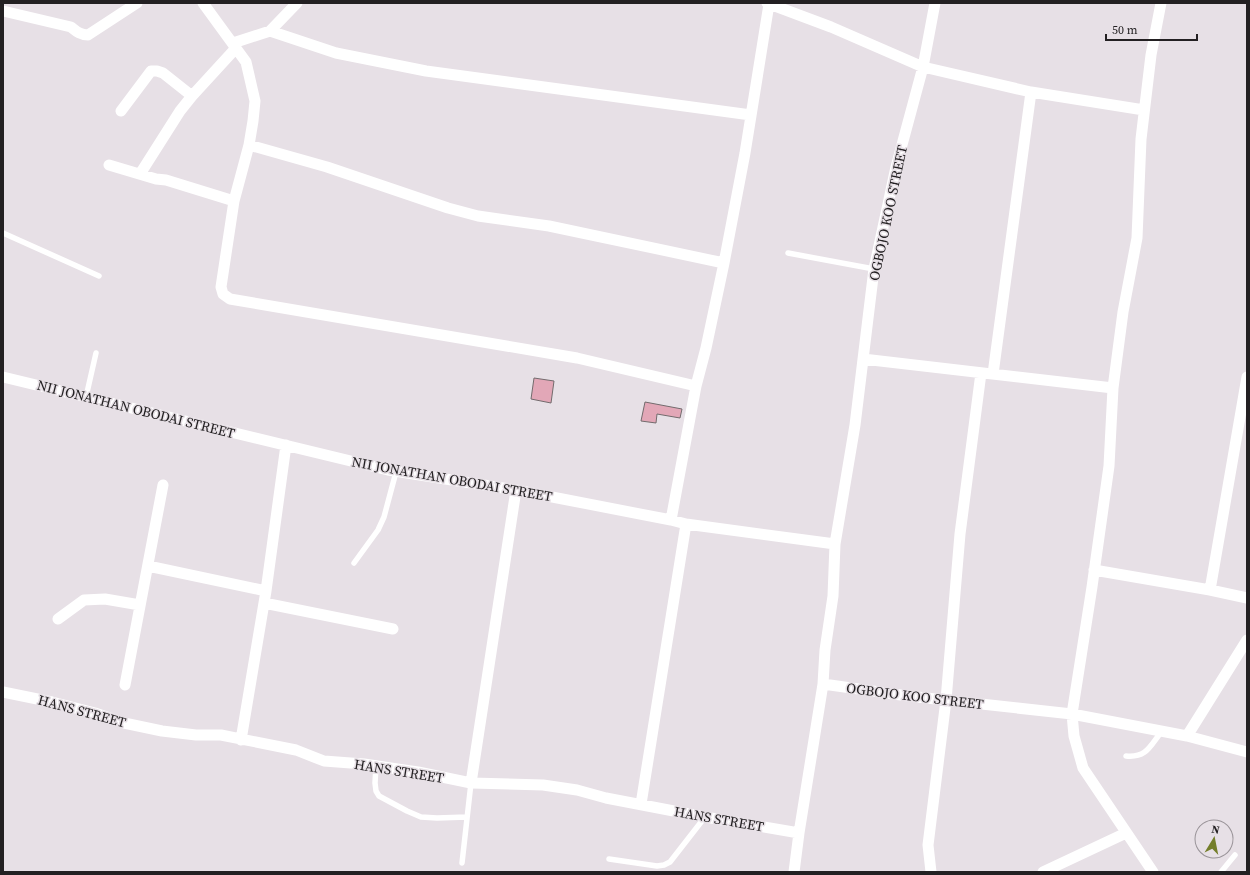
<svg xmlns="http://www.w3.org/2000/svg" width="1250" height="875" viewBox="0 0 1250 875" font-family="'Source Serif 4',serif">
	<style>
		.building { fill: #e2a7b7; stroke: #736b6d }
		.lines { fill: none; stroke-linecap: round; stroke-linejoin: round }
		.lane { stroke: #fff; stroke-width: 5.5 }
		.street { stroke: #fff; stroke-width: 11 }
		.labels { text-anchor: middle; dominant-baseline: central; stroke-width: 3; stroke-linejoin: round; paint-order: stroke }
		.street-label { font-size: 14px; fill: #232022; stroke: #e7e0e6 }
	</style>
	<rect width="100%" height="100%" fill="#e7e0e6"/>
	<!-- building -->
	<path class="building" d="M534 378 554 381 551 403 531 399Z
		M645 402 682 409 680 418 657 414 656 423 641 421Z"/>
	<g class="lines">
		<!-- lane -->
		<path class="lane" d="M3 233 99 276
			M788 253 874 269
			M86 397 96 353
			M354 563 378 530 384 517 396 472
			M1126 756C1147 758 1150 746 1162 731
			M376 766 375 783 376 791 379 796 407 811 421 817 437 818 467 817
			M609 859 657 866 664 865 670 862 705 817
			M462 863 471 783
			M1221 872 1235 855"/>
		<!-- street -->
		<path class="street" d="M203 3 246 62 255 101 253 121 249 145 234 201 221 287 223 294 230 299 577 358 696 386
			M767 3 831 27 923 67 1031 92
			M3 11 71 27C76 31 80 35 88 35L137 3
			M270 31 297 3
			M233 43 270 31 336 53 426 71 751 115
			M121 111 151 71H157L163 73 192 96
			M249 145 327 167 448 208 478 216 549 226 724 263
			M109 165 156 179 166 180 234 201
			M140 174 180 111 192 96 236 48
			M863 359 1113 388
			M993 374 1031 92 1144 110
			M3 377 388 470 516 490 671 520 686 524 835 544
			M671 520 696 386 706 348 724 263 745 153 769 4
			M148 566 266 591
			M1094 570 1210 590 1247 598
			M1210 590 1247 377
			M264 603 393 629
			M58 619 84 600 105 599 140 605
			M823 684 908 696 1072 714 1187 736 1247 752
			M125 685 163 485
			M3 692 52 702 95 713 124 723 162 731 196 735H221L296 750 324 761 364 764 418 772 471 783 543 785 577 790 606 798 705 817 799 833
			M1187 736 1247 640
			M241 740 266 591 286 445
			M471 783 516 490
			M641 804 686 524
			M794 872 799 833 823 684 825 650 833 596 835 544 855 425 874 269 896 167 923 67 935 3
			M931 872 928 845 946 700 960 534 981 373
			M1043 872 1126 833
			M1153 872 1083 768 1074 736 1072 714 1092 587 1109 466 1113 388 1123 312 1137 238 1141 139 1151 55 1161 3"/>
	</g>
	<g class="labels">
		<!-- street labels -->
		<g class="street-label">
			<text transform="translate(888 213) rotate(-78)">OGBOJO KOO STREET</text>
			<text transform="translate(136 409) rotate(14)">NII JONATHAN OBODAI STREET</text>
			<text transform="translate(452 479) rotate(10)">NII JONATHAN OBODAI STREET</text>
			<text transform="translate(915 696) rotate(7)">OGBOJO KOO STREET</text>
			<text transform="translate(82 711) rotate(15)">HANS STREET</text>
			<text transform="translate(399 771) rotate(9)">HANS STREET</text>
			<text transform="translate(719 819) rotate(10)">HANS STREET</text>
		</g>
	</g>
	<!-- border -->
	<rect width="1250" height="875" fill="none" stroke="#232022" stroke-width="8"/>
	<!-- north arrow -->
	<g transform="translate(1214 839) rotate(10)"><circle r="19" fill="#e7e0e6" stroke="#999398"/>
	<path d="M0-3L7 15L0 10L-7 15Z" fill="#747e2a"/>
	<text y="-6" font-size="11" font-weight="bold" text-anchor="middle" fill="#232022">N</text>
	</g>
	<!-- scale -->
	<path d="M1106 34v6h91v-6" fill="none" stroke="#232022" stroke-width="2"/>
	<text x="1112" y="34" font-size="12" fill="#232022" stroke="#e7e0e6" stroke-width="3" paint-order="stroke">50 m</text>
</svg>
